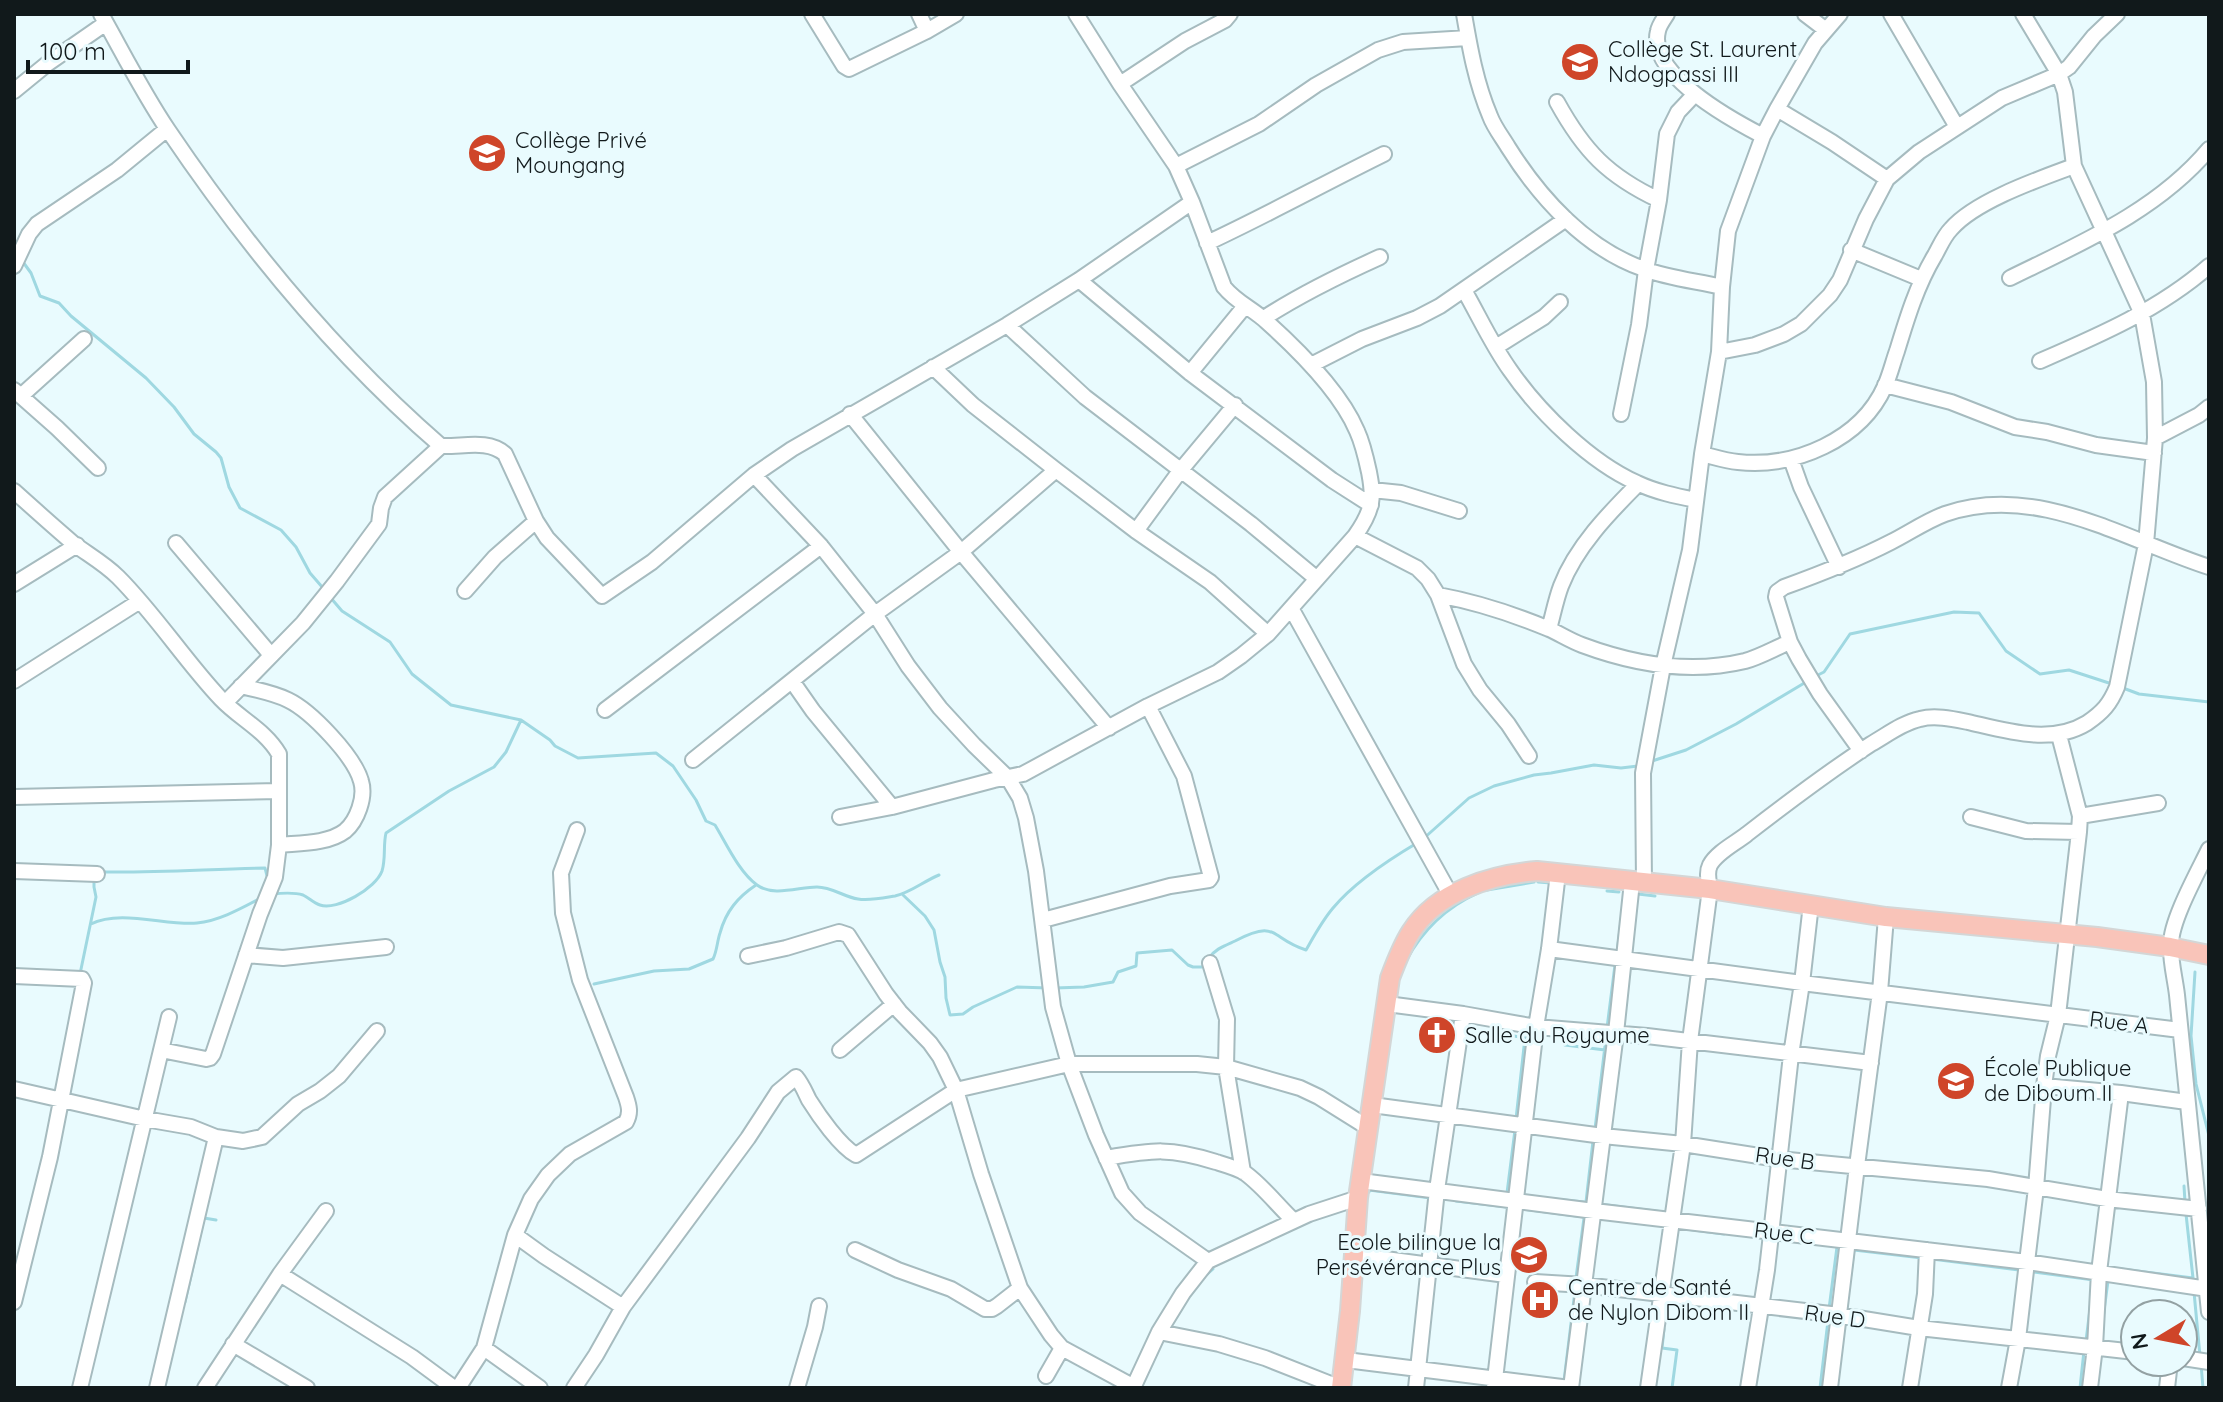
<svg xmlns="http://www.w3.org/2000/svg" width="2223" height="1402" viewBox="0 0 2223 1402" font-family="Quicksand,sans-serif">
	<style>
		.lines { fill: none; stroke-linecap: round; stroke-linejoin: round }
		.stream { stroke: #9fd8e1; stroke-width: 3 }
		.minor-casing { stroke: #a6bbbf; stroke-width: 18 }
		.major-casing { stroke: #d4d6d6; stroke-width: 22 }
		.minor { stroke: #fff; stroke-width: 14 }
		.major { stroke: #f9c4b9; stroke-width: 18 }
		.labels { text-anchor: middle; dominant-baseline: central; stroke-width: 6; stroke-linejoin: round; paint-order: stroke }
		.poi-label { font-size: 22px; fill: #11191b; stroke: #e9fbfe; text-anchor: start }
		.street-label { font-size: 22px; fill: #11191b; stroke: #e9fbfe }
	</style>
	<rect width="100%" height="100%" fill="#e9fbfe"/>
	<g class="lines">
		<!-- stream -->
		<path class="stream" d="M14 183V196
			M23 262 31 273 40 296 59 303 71 316 146 378 174 407 194 434 216 452 221 458 229 487 240 508 281 530 296 547 310 573 323 588
			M330 597 342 611 390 642 412 674 451 705 521 720 550 740 555 746 578 758 656 753 673 766 696 800 706 821 715 825C726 843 739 872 757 885 773 897 799 887 817 887 832 887 844 897 858 899 869 901 883 898 895 896 910 893 924 881 939 875
			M1816 676 1824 672 1850 634 1954 612 1979 613 2006 651 2040 674 2069 670 2112 684
			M2123 688 2139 694 2209 702
			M1649 762 1686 750 1736 724 1806 682
			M1423 839 1469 798 1494 786 1534 775 1551 773 1594 765 1621 768 1638 766
			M102 872C156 873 210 869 265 868L268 880
			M1538 882 1551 883
			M1487 890 1534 882
			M1607 891 1619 892
			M272 894C282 893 294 892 303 895 309 898 314 903 320 905 337 911 376 888 382 871 386 858 383 845 386 833L449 791 494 767 506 752 521 720
			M902 894 925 916 934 930 940 962 945 977 946 998 950 1015 963 1014 973 1007 1017 987 1048 988
			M1638 894 1655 896
			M91 924C120 909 167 926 197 923 219 921 242 908 261 898
			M1617 953 1623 905
			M1208 959C1215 949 1224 946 1235 941 1278 918 1270 939 1306 950 1314 936 1322 921 1333 908 1353 884 1390 859 1417 843
			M1406 961C1422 931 1447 907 1478 893
			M2195 972 2191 1036 2196 1084 2209 1136
			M80 974 96 897 94 887V880
			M594 984 654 971 689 969 713 959C717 951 717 942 720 933 726 911 738 897 756 885
			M1055 988 1084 987 1113 982 1118 972 1136 966 1137 953 1172 950 1188 965 1193 967H1202L1204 965
			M1607 1028 1615 965
			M1492 1032 1525 1038 1516 1119
			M1565 1045 1605 1050
			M1595 1129 1606 1038
			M2184 1186 2185 1202
			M1369 1192V1190L1431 1198
			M1507 1193 1515 1130
			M1544 1198 1584 1202
			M1456 1201 1507 1207
			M1586 1202 1593 1141
			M1599 1204 1663 1212
			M1522 1209 1584 1217
			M1686 1229 1724 1234
			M1854 1250 1922 1258
			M1932 1259 2019 1270
			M2121 1269 2193 1278 2186 1214
			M2034 1272 2094 1280
			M1204 1277 1213 1269
			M1576 1278 1584 1218
			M1850 1281 1854 1249
			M2194 1292 2200 1356
			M185 1302 204 1218 216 1220
			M1829 1309 1837 1247
			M2103 1318 2108 1281H2111
			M1664 1329 1662 1348 1677 1350 1672 1388
			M2086 1341 2091 1301
			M2201 1364 2203 1388
			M1564 1381 1575 1291
			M1820 1388 1828 1321
			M2080 1388 2084 1351"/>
		<!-- minor casing -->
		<g class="minor-casing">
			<path id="minor" d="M101 14C123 53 143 93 168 130 245 244 337 356 441 446 463 447 488 439 505 454L536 521 547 538 602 596 652 562 754 475 792 449 1007 325 1079 280 1192 202
				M812 14 844 66 849 69 927 31 956 14
				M919 14 927 31
				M1464 14C1470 49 1476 83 1490 116 1494 127 1502 137 1508 147 1540 198 1586 249 1644 269 1668 278 1696 281 1722 287
				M1667 14C1664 19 1659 25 1658 31 1647 74 1732 120 1763 136
				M1805 14 1826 30
				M1891 14 1957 127
				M1120 84 1185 41 1225 20 1230 14
				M14 91 47 64 106 23
				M1557 102C1584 151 1608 176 1659 200
				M1777 109 1832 142 1887 179
				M1176 166 1259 124 1316 85 1378 50 1403 42 1468 38
				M1207 243C1267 215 1325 183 1384 154
				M1851 250 1921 279
				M14 266 29 234 37 224 117 170 167 129
				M2010 278C2081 243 2157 211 2209 149
				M1079 280 1190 373 1332 480 1371 505
				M1464 290C1479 316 1492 345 1510 370 1539 412 1590 462 1637 483 1656 492 1676 496 1696 500
				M1264 318C1301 294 1340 275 1380 257
				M1007 325 1085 397 1251 524 1317 579
				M1496 347 1544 317 1560 302
				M1719 352 1755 345 1784 334 1801 324 1830 295 1840 280 1866 219 1887 179 1919 152 2002 98 2059 74 2069 67 2094 36 2117 14
				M2040 361C2100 335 2160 309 2209 266
				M1311 365 1362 339 1417 318 1440 306 1566 219
				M933 367 973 405 1056 470 1136 531 1210 582 1268 634
				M1190 373 1245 306
				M1885 385 1951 402 2015 427 2047 432 2096 445 2154 453
				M14 390 57 428 98 468
				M22 395 84 339
				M850 414 961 552 1109 728
				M1621 414 1639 325 1646 270 1659 200 1667 134 1678 112 1695 94
				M2155 438 2199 415 2209 407
				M1702 454C1714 457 1726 461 1738 462 1795 468 1861 440 1885 386 1890 375 1893 362 1897 351 1907 318 1917 285 1935 255 1940 246 1944 236 1951 229 1975 201 2039 179 2074 166
				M1791 459 1801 487 1839 567
				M754 475 821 546 875 614 908 666 940 708 974 745 1008 778 1020 798 1026 818 1036 871 1053 1007 1069 1064H1197L1226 1067 1300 1088 1319 1097 1367 1127
				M1372 490 1401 493 1459 511
				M14 491C34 509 54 527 74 544 89 555 105 564 118 577 156 615 185 661 221 699 240 719 265 730 279 754V845L275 877 260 914 213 1054 210 1058 206 1059 161 1050
				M1136 531 1180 471 1235 405
				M1355 536 1417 568 1428 579 1438 595 1464 664 1480 690 1508 724 1529 756
				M176 543 271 655
				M14 584 77 545
				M465 591 495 557 536 521
				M1438 595C1476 602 1513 614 1549 629 1560 634 1571 641 1582 645 1633 664 1691 674 1745 661 1760 657 1775 648 1790 642
				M1291 608 1450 894
				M1549 629C1553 615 1556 599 1561 586 1576 547 1609 513 1638 484
				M14 681 140 601
				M792 681 813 711 892 807
				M241 686C257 690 274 693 288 700 311 711 354 756 361 781 366 797 357 821 345 831 328 844 299 843 279 845
				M225 703 303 623 337 581 379 524 381 508 385 497 441 446
				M605 710 821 546
				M1861 751 1820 694 1799 659 1790 642 1776 597 1777 592 1784 587C1820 574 1856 560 1891 542 1909 533 1926 521 1945 514 2036 482 2125 540 2209 567
				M693 760 875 614 961 552 1056 470
				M14 797 279 791
				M2080 816 2158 803
				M840 817 892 807 994 780 1023 774 1148 706 1218 672 1241 656 1268 634 1355 536C1362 526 1369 515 1371 503 1373 492 1371 483 1369 472 1366 458 1363 444 1357 431 1341 393 1297 349 1267 322 1253 309 1236 302 1224 287L1192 202 1176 166 1120 84 1076 14
				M1971 817 2026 831 2079 832
				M2209 849C2198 872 2171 920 2171 944 2170 960 2175 978 2177 995L2209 1312
				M14 871 97 874
				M1644 883 1643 773 1663 666 1690 550 1702 454 1719 352 1722 287 1728 231 1763 136 1777 109 1815 43 1840 14
				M1043 920 1170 886 1209 880 1211 877 1184 776 1148 706
				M1549 949 1802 983 2180 1030
				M246 955 283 958 386 947
				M748 956 786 948 839 932 848 935 886 994 900 1012 930 1043 940 1057 956 1090 981 1174 1020 1288 1051 1335 1062 1348 1134 1387
				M1210 963 1227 1019 1226 1067 1243 1172
				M14 976 82 979 84 983 50 1157 14 1302
				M1387 1004 1463 1014 1536 1027 1647 1036 1871 1063
				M840 1050 894 1004
				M2044 1086 2121 1093 2187 1102
				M14 1089 145 1119 191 1127 216 1137 157 1388
				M1372 1105 1603 1136 1683 1144 1778 1159 1988 1179 2107 1199 2199 1209
				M216 1137 243 1141 262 1137 298 1104 320 1091 339 1076 377 1031
				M1106 1158C1153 1150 1170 1147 1216 1162 1226 1165 1237 1168 1245 1173 1263 1186 1278 1206 1294 1221
				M1361 1181 1594 1211 2027 1262 2208 1289
				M515 1235 544 1256 623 1307
				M855 1250 898 1270 951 1289 985 1309H992L997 1306 1020 1288
				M1355 1255 1506 1275
				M280 1274 412 1357 454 1388
				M1535 1282 1584 1285 1839 1315 1919 1328 2135 1352
				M1159 1332 1219 1344 1265 1358 1341 1388
				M233 1344 307 1388
				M484 1348 540 1388
				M2183 1358 2209 1362
				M1346 1360 1570 1388
				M1046 1376 1062 1348
				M80 1388 169 1017
				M205 1388 280 1274 326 1211
				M458 1388 484 1348 515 1235 531 1199 548 1175 570 1154 626 1122C631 1113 629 1106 626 1097L580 980 563 913 561 873 577 830
				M574 1388 596 1355 623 1307 748 1138 778 1092 796 1077C802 1084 805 1092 809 1100 819 1116 840 1146 856 1155L956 1090 1069 1064 1096 1135 1122 1193 1140 1213 1208 1261
				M797 1388 815 1327 819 1306
				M1133 1388 1159 1332 1183 1293 1208 1261 1309 1214 1358 1198
				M1416 1388 1437 1190 1463 1014
				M1494 1388 1536 1027 1549 949 1558 873
				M1571 1388 1616 1033 1632 882
				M1648 1388 1683 1144 1690 1041 1710 889C1709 882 1706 873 1710 865 1717 852 1736 843 1747 834 1787 803 1828 772 1871 744 1887 735 1902 723 1920 719 1935 715 1953 719 1968 722 2007 731 2051 745 2087 723 2103 712 2110 704 2117 687L2146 544 2155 438 2154 382 2142 314 2074 166 2065 92 2059 74 2023 14
				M1748 1388 1767 1270 1791 1055 1802 983 1811 904
				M1830 1388 1857 1166 1880 992 1886 917
				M1910 1388 1925 1294 1927 1250
				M2009 1388 2018 1339 2027 1262 2036 1188 2044 1086 2048 1056 2058 1015 2079 832 2080 816 2059 735
				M2090 1388 2095 1347 2099 1272 2121 1093
				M2167 1388 2170 1362"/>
		</g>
		<!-- major casing -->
		<g class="major-casing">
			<path id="major" d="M1341 1388 1350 1311 1358 1198 1390 978C1396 962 1402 946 1411 932 1437 891 1491 875 1537 871L1710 889 1886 917 2097 937 2170 947 2209 955"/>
		</g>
		<!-- minor -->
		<use href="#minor" class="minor"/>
		<!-- major -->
		<use href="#major" class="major"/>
	</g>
	<!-- icons -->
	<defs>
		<g id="school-disc" transform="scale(2)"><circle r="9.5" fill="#cf4529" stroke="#e9fbfe"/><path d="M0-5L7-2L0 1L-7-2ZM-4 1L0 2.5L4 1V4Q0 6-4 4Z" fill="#fff"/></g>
		<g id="church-disc" transform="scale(2)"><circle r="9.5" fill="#cf4529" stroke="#e9fbfe"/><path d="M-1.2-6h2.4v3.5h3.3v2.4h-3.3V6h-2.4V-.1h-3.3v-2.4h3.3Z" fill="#fff"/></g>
		<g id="hospital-disc" transform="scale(2)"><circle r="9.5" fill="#cf4529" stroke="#e9fbfe"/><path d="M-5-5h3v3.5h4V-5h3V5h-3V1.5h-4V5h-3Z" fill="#fff"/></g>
	</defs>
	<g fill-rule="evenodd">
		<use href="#school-disc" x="1580" y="62"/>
		<use href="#school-disc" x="487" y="153"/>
		<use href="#church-disc" x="1437" y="1035"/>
		<use href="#school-disc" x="1956" y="1081"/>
		<use href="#school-disc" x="1529" y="1255"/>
		<use href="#hospital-disc" x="1540" y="1300"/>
	</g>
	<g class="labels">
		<!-- poi labels -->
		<g class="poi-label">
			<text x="1608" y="49">Collège St. Laurent<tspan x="1608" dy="25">Ndogpassi III</tspan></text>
			<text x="515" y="140">Collège Privé<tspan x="515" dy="25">Moungang</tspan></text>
			<text x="1465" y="1035">Salle du Royaume</text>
			<text x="1984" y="1068">École Publique<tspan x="1984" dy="25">de Diboum II</tspan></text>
			<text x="1501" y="1242" text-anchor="end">Ecole bilingue la<tspan x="1501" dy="25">Persévérance Plus</tspan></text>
			<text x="1568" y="1287">Centre de Santé<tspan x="1568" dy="25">de Nylon Dibom II</tspan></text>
		</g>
		<!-- street labels -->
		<g class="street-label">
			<text transform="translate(2119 1022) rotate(7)">Rue A</text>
			<text transform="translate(1785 1158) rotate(8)">Rue B</text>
			<text transform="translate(1784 1233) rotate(7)">Rue C</text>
			<text transform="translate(1835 1316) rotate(8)">Rue D</text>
		</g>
	</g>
	<!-- border -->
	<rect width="2223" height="1402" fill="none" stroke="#11191b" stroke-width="32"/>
	<!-- north arrow -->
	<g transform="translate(2159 1338) rotate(260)"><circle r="38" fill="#e9fbfe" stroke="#93a1a3" stroke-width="2"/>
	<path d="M0-6L14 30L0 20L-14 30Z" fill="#cf4529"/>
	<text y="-12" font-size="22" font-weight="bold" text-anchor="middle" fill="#11191b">N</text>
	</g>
	<!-- scale -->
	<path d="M28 60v12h160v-12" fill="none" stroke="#11191b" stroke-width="4"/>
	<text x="40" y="60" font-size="24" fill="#11191b" stroke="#e9fbfe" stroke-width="6" paint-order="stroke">100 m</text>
</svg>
